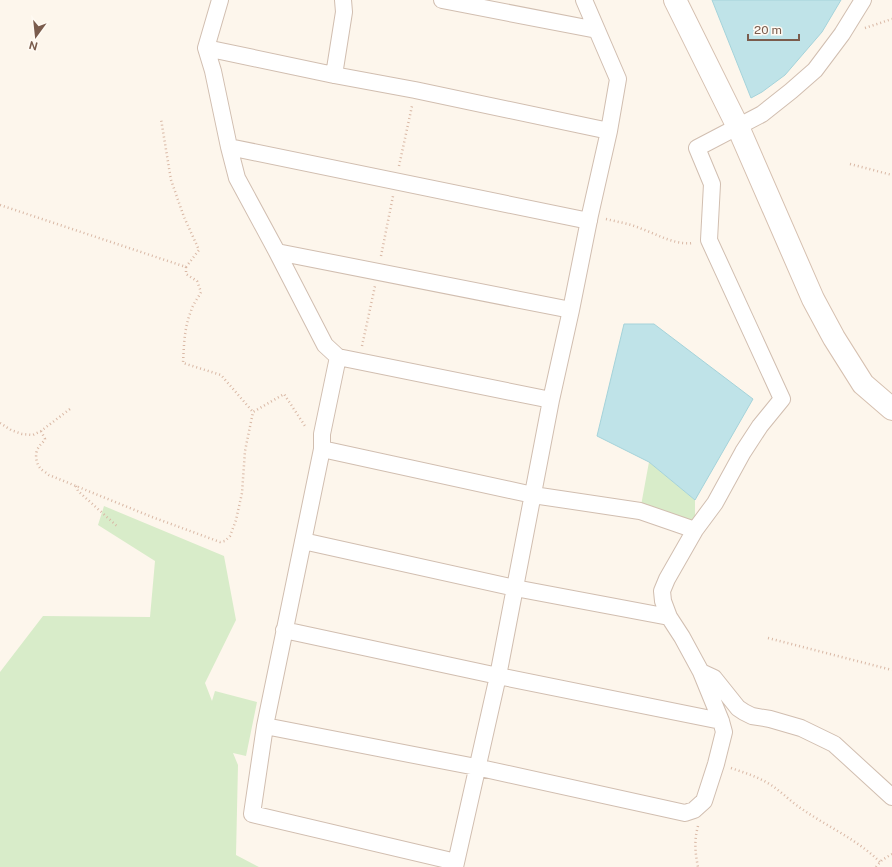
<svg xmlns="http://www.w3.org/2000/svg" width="892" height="867" viewBox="0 0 892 867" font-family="'Public Sans',sans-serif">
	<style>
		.green { fill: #d8ecc9 }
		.water { fill: #bfe3e8; stroke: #a5d3da }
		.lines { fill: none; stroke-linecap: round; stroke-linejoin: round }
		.street-casing { stroke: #d1beb0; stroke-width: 18 }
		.secondary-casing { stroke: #d6c0b0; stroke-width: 24 }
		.path { stroke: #d9b8a5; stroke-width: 2.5; stroke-dasharray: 1 3; stroke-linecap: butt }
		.street { stroke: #fff; stroke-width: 16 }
		.secondary { stroke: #fff; stroke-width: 22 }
	</style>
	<rect width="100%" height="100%" fill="#fdf6ec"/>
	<!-- green -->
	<path class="green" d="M649 462 695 500V530L640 511Z
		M104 506 224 556 236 620 205 683 212 701 215 691 257 702 246 756 233 753 238 765 236 855 259 867H0V672L43 616 150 617 155 561 98 525Z"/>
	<!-- water -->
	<path class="water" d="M712 0H841L822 32 785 75 762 92 751 98Z
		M624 324H654L753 399 695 500 649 462 597 436Z"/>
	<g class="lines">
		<!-- street casing -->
		<g class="street-casing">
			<path id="street" d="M442 0 597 30
				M206 48 220 0
				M334 75 344 12 343 0
				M229 147 589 221
				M277 252 571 310
				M338 357 551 400
				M322 449 533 495 640 511 695 530
				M303 541 515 588 669 617
				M284 630 498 676 721 721
				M701 672 714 678 738 708 744 712 752 716 770 719 801 728 834 744 892 797
				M265 726 476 767 685 813 694 810 704 801 716 764 724 732 721 721 701 672 682 637 669 617 663 601 662 591 667 579 695 530 715 503 743 452 760 426 782 399 709 240 712 184 697 148 762 114 791 91 815 70 842 34 863 0
				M456 862 252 814 265 726 322 449V434L338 357 325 345 277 252 237 178 229 147 213 71 206 48 334 75 415 90 609 131
				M455 867 498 676 551 400 571 310 590 215 609 131 618 79 584 0"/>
		</g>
		<!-- secondary casing -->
		<g class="secondary-casing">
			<path id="secondary" d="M675 0 738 127 813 299 834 338 863 384 892 409"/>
		</g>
		<!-- path -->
		<path class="path" d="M865 28 892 19
			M850 164 892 175
			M399 166 412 106
			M0 205 186 267 199 250 184 217 171 180 161 119
			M606 219C618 222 631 224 642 229 659 235 674 245 693 243
			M381 256 393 196
			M186 267V274L197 281 201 292C198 298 193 304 191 311 184 328 184 346 183 363L221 375 253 412
			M362 346 375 286
			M0 423 11 430 22 434 33 435 41 431 70 409
			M41 431 45 439C43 443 41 443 39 447 34 453 36 464 41 469 43 471 47 473 49 475L152 517 220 542 225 541 230 536 236 520 242 493 245 451 253 412 284 394 305 426 307 427
			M76 486 78 491 118 527
			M768 638 892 670
			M731 768C745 773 759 777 771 785 782 792 791 802 802 809 828 827 858 840 880 862
			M698 826C694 841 695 852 698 867
			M876 867 882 860 892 854"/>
		<!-- street -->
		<use href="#street" class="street"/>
		<!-- secondary -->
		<use href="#secondary" class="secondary"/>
	</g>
	<!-- north arrow -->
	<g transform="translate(36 36) rotate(195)" stroke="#fffaf3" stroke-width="3" paint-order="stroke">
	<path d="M0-3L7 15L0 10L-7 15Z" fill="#7a5c4d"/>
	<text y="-6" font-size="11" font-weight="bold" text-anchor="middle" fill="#7a5c4d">N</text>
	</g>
	<!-- scale -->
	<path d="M748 34v6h51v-6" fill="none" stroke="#7a5c4d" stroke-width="2"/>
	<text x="754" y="34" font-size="12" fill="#7a5c4d" stroke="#fffaf3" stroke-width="3" paint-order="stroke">20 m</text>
</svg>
